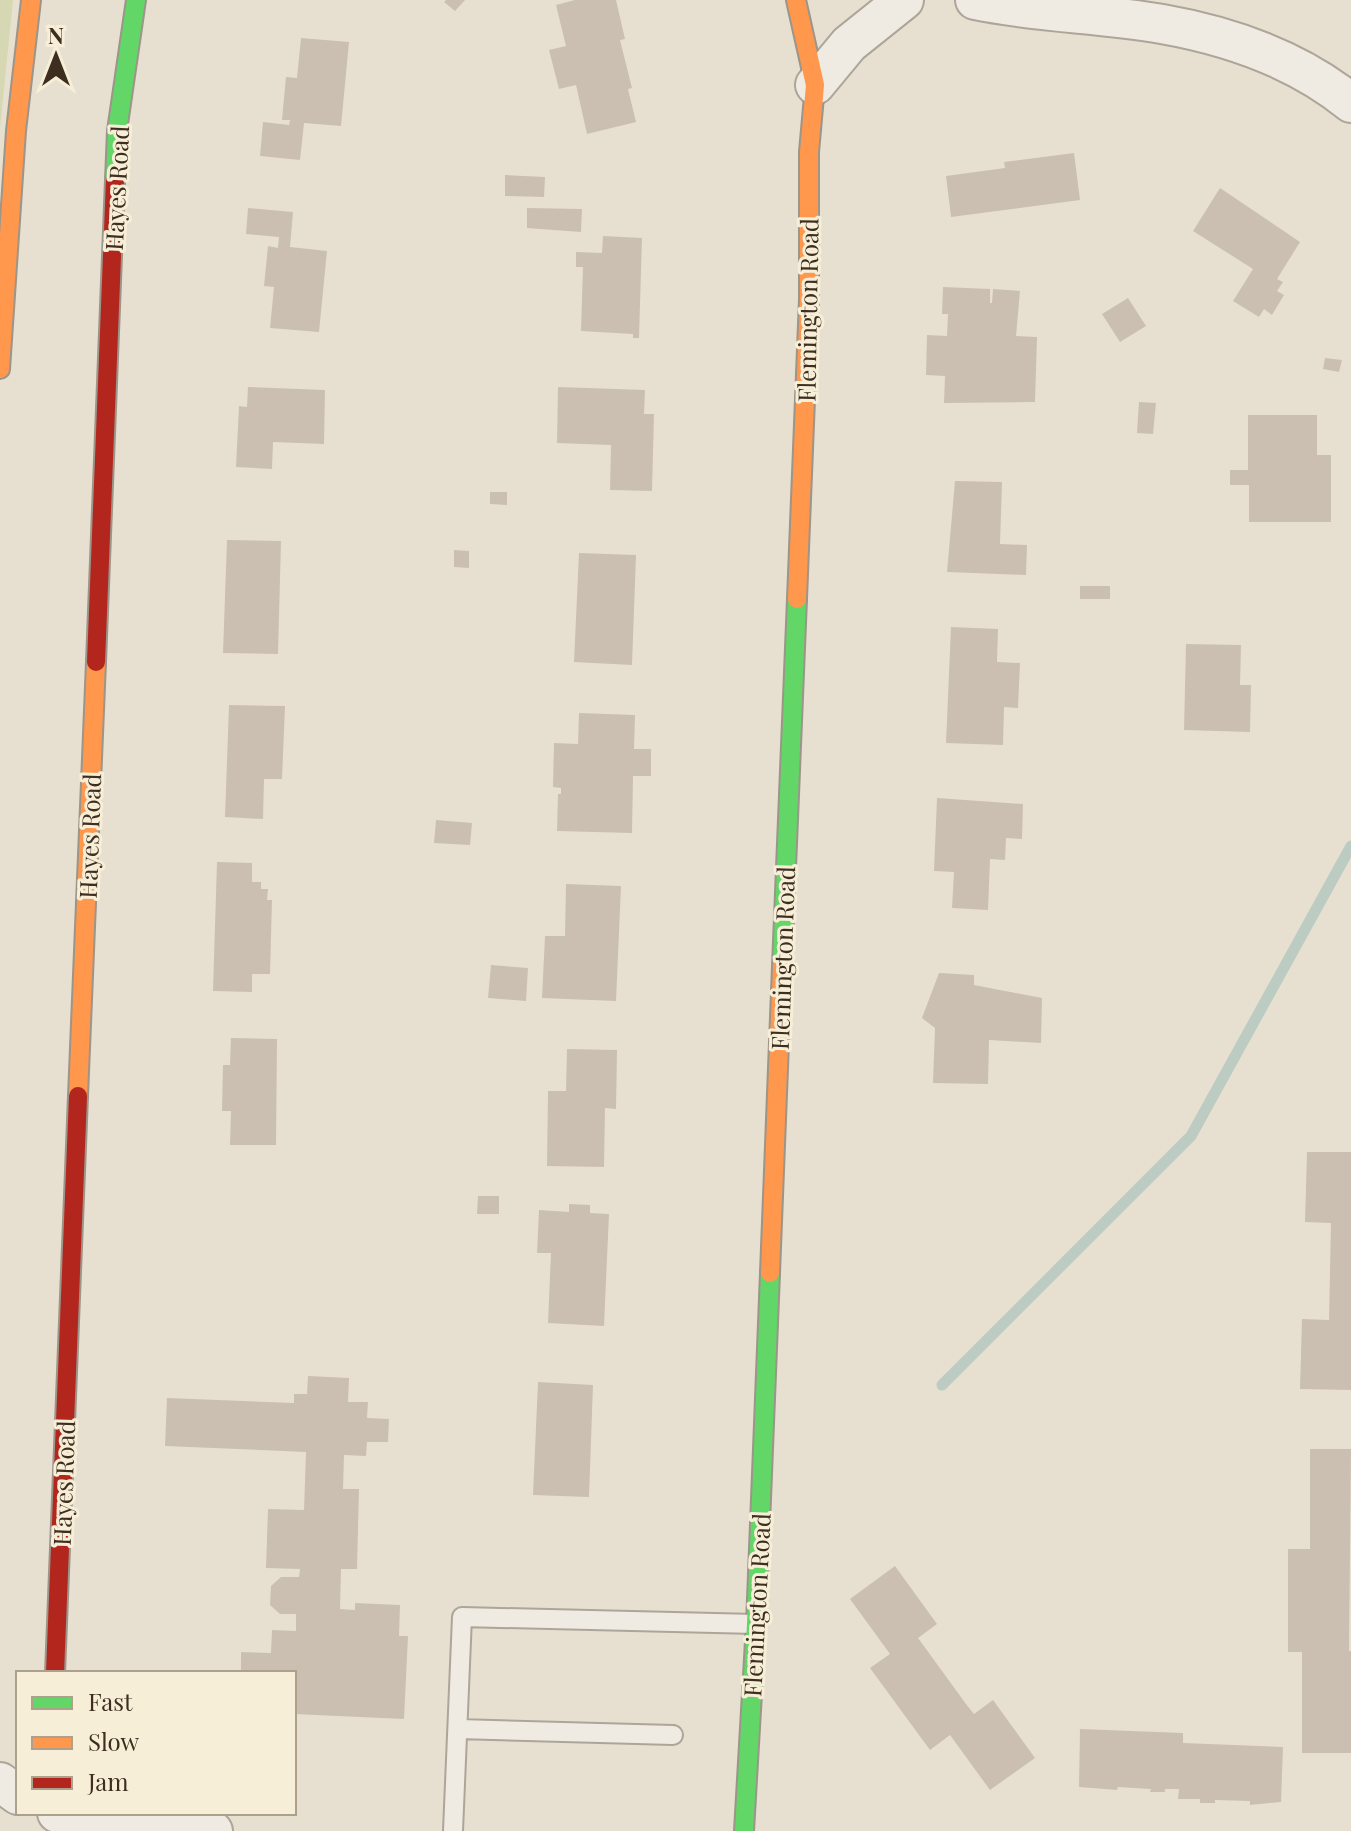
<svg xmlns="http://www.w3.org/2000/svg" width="1351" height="1831" viewBox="0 0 1351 1831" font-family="'Playfair Display',serif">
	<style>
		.green { fill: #d6d7b3 }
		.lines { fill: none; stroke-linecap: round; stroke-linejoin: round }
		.stream { stroke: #bcccc2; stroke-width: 11 }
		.building { fill: #cbbfb2 }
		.lane-casing { stroke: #ada599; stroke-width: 22 }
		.street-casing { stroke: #ada599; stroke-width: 42 }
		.fast-casing { stroke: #9c958a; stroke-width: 22 }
		.slow-casing { stroke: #9c958a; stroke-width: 22 }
		.jam-casing { stroke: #9c958a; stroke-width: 22 }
		.lane { stroke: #efebe3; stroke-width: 18 }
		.street { stroke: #efebe3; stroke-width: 38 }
		.fast { stroke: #63d668; stroke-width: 18 }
		.slow { stroke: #ff974d; stroke-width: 18 }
		.jam { stroke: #b3261e; stroke-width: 18 }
		.labels { text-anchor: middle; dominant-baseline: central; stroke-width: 6; stroke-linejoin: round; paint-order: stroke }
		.street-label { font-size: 24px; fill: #3d2e20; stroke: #f7eed8 }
	</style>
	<rect width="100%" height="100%" fill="#e7e0d1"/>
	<!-- green -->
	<path class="green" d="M0 0H13L0 128Z"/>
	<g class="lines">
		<!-- stream -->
		<path class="stream" d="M942 1385 1191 1136 1351 846"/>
	</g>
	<!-- building -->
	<path class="building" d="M446 0H465L455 11 444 2Z
		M575 0H616L625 39 620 40 632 88 628 89 636 122 587 134 576 85 559 89 549 50 566 46 556 5Z
		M301 38 349 42 341 126 304 123 300 160 260 156 263 122 289 125 290 120H282L286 77 297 78Z
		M1074 153 1080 200 951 217 946 176 1005 168 1004 162Z
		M505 175 545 177 544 197 505 196Z
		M1220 188 1300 242 1277 279 1283 282 1277 291 1284 295 1272 315 1264 309 1259 317 1233 301 1253 269 1193 231Z
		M248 208 293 212 290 247 327 251 319 332 270 328 274 287 264 286 268 246 278 248 279 237 246 234Z
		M527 208 582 209 581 232 527 228Z
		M603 236 642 238 639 338H633V334L581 331 583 267H576V252L602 253Z
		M943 287 990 289V303H992L993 289 1020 291 1016 336 1037 337 1035 402 944 403 945 376 926 375 927 335 947 336 948 314H942Z
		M1128 298 1146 326 1120 342 1102 314Z
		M1325 358 1342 360 1339 372 1323 369Z
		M248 387 325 390 324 444 273 442 272 469 236 467 239 406 247 407Z
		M558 387 645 390 644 414H654L652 491 610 490 611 445 557 443Z
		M1139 402 1156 403 1153 434 1137 433Z
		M1248 415H1317V455H1331V522H1249V485H1230V470H1248Z
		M955 481 1002 482 1000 544 1027 545 1026 575 947 572Z
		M490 492H507V505L490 504Z
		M227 540 281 541 278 654 223 653Z
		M454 550 469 551V568L454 567Z
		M579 553 636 555 632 665 574 662Z
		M1080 586H1110V599H1080Z
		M951 627 998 629 997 662 1020 663 1018 708 1004 707 1003 745 946 743Z
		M1186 644 1241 645 1240 685H1251L1250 732 1184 730Z
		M229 705 285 706 282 779H264L263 819 225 817Z
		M579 713 635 715 634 749H651V776H633L632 833 557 831 558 794H561V788L553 787 554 743 578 744Z
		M937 798 1023 804 1022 839 1006 838 1005 860 990 859 988 910 952 908 954 872 934 871Z
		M436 820 472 823 470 845 434 843Z
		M217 862 252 863V882H261V889H268L267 900H272L270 974H252V992L213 991Z
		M566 884 621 886 616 1001 542 998 545 936H565Z
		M491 965 528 968 526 1001 488 998Z
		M939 973 974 975V985L1042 998 1041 1043 989 1040 988 1084 933 1083 935 1028 922 1018Z
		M231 1038 277 1039 276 1145H230L231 1111H222L223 1065H230Z
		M567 1049 617 1050 616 1109 605 1108 604 1167 547 1166 548 1091H566Z
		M1307 1152H1351V1390L1300 1389 1302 1319 1329 1320 1331 1223 1305 1222Z
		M478 1196H499V1214H477Z
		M569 1204 590 1205V1213L609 1214 604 1326 548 1323 551 1253H537L539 1210 569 1212Z
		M308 1376 349 1378 348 1402H368L367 1418 389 1419 388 1442H367L366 1456 344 1455 343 1489H359L357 1569H341L340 1609 355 1610V1603L400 1605 399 1636H408L404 1719 294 1714V1673H241V1652L271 1653 272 1630 296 1631V1614H280L270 1605 271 1586 281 1577H299L300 1569 266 1568 268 1509 304 1510 306 1452 165 1446 167 1398 294 1403V1394H307Z
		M538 1382 593 1385 589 1497 533 1495Z
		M1310 1449H1351L1349 1651H1351V1753H1302V1652H1288V1549H1310Z
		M895 1566 937 1624 918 1638 966 1704 974 1714 993 1700 1035 1758 990 1790 950 1735 930 1750 870 1668 890 1654 850 1599Z
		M1080 1729 1183 1733V1743L1283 1747 1281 1802 1250 1805V1801L1215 1800V1803H1200V1799H1178L1179 1789H1165V1792H1150L1151 1789 1118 1787 1117 1790 1079 1787Z"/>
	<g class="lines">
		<!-- lane casing -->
		<g class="lane-casing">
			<path id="lane" d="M458 1729 673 1735
				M453 1831 462 1617 756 1624"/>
		</g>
		<!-- street casing -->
		<g class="street-casing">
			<path id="street" d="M975 0C1036 13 1100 13 1162 24 1230 36 1297 59 1351 103
				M815 85 849 44 904 0
				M0 1782 18 1795
				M57 1813C109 1825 164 1814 213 1831"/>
		</g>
		<!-- fast casing -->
		<g class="fast-casing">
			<path id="fast" d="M115 180 117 131 136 0
				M782 966 797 599
				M744 1831 756 1624 770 1273"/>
		</g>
		<!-- slow casing -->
		<g class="slow-casing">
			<path id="slow" d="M796 0 815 85 809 152V299L797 599
				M0 369 16 131 31 0
				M78 1096 96 662
				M770 1273 782 966"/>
		</g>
		<!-- jam casing -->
		<g class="jam-casing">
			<path id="jam" d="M96 662 115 180
				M55 1673 78 1096"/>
		</g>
		<!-- lane -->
		<use href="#lane" class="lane"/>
		<!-- street -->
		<use href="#street" class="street"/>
		<!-- fast -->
		<use href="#fast" class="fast"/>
		<!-- slow -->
		<use href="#slow" class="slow"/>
		<!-- jam -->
		<use href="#jam" class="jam"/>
	</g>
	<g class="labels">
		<!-- street labels -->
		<g class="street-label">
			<text transform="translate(116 188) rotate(-87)">Hayes Road</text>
			<text transform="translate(807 310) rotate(-89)">Flemington Road</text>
			<text transform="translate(89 836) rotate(-88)">Hayes Road</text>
			<text transform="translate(782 958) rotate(-88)">Flemington Road</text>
			<text transform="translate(63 1483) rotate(-88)">Hayes Road</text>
			<text transform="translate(756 1605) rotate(-87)">Flemington Road</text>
		</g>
	</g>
	<!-- legend -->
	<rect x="16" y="1671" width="280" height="144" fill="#f7eed8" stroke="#ada18e" stroke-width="2"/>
	<rect x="32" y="1697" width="40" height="12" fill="#63d668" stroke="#ada18e" stroke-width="2"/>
	<text x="88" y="1711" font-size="24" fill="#3d2e20">Fast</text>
	<rect x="32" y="1737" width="40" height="12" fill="#ff974d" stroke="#ada18e" stroke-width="2"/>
	<text x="88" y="1751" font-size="24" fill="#3d2e20">Slow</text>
	<rect x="32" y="1777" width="40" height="12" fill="#b3261e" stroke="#ada18e" stroke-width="2"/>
	<text x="88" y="1791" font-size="24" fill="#3d2e20">Jam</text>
	<!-- north arrow -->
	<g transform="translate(56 56)" stroke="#f7eed8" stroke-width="6" paint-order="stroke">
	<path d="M0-6L14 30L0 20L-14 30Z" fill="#3d2e20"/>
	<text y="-12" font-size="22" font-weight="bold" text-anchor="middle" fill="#3d2e20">N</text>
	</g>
</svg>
